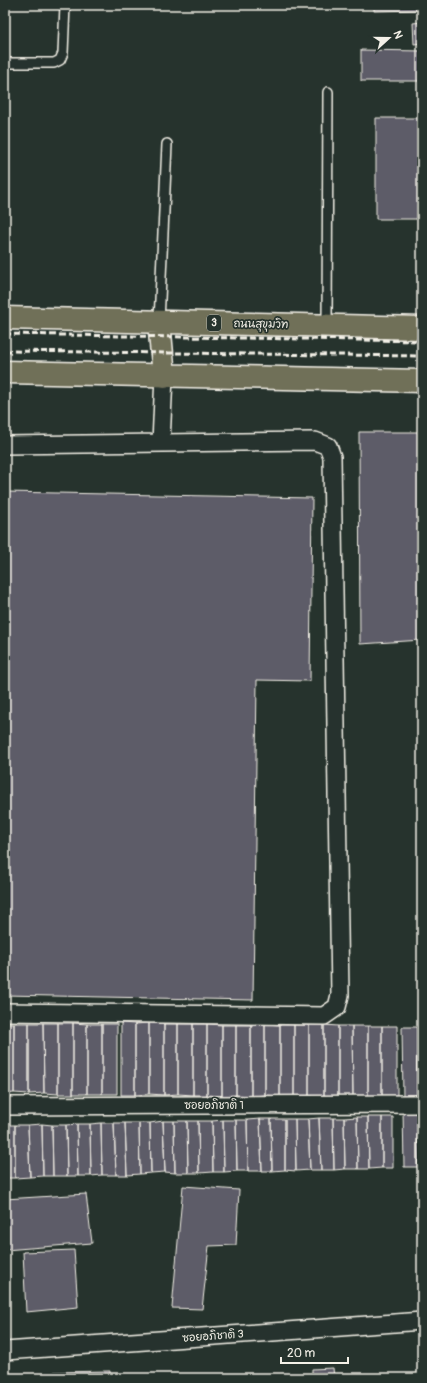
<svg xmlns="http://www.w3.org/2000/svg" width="427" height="1383" viewBox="0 0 427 1383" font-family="Pangolin,'Playpen Sans Thai',sans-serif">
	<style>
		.building { fill: #5d5b67; stroke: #f4f1e8 }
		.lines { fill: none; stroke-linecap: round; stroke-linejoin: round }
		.lane-casing { stroke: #f4f1e8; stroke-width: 12 }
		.street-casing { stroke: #f4f1e8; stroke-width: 20 }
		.highway-casing { stroke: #f4f1e8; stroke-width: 25 }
		.lane { stroke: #26332d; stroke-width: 9 }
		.street { stroke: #26332d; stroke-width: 17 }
		.highway { stroke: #706f59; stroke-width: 22 }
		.rail { stroke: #f4f1e8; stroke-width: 3; stroke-dasharray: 6 3; stroke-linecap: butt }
		.labels { text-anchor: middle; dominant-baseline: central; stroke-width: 3.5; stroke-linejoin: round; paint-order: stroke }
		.shield { fill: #26332d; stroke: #b6b8b0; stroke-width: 1 }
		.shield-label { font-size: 10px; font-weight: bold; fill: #f4f1e8 }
		.street-label { font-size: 11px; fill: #f4f1e8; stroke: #26332d }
	</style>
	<rect width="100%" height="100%" fill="#26332d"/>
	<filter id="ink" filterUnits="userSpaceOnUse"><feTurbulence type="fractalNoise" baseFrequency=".025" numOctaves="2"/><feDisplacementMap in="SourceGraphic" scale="8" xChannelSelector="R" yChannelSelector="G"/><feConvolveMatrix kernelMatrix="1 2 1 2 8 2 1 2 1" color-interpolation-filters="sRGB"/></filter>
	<g filter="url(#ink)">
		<!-- building -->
		<path class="building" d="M374 5H422V10L374 11Z
			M422 22V43L414 44 413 23Z
			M361 50 422 51V81H361Z
			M376 118H422V219H376Z
			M359 432H422V640L360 644Z
			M5 492 312 498 310 681 257 680 253 1000 5 995Z
			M5 1023H14V1093L5 1094Z
			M14 1023H29V1094L14 1093Z
			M29 1023H43L44 1093 29 1094Z
			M43 1023H58V1094L44 1093Z
			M58 1023H73V1094H58Z
			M73 1023 87 1024V1094H73Z
			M121 1023 135 1024V1095H121Z
			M149 1023 164 1024V1095L149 1094Z
			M149 1023V1094L135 1095V1024Z
			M87 1024H102V1094H87Z
			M102 1024H117V1094H102Z
			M164 1024H178V1094L164 1095Z
			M178 1024H193V1095L178 1094Z
			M193 1024H207V1095H193Z
			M207 1024 222 1025V1096L207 1095Z
			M265 1024 280 1025V1096L265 1095Z
			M265 1024V1095L251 1096V1025Z
			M222 1025H236V1095L222 1096Z
			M236 1025H251V1096L236 1095Z
			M280 1025H294V1096H280Z
			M294 1025H309V1096H294Z
			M309 1025H324V1096H309Z
			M324 1025 338 1026V1096H324Z
			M338 1026H352L353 1096H338Z
			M352 1026H368V1096H353Z
			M368 1026H382V1097L368 1096Z
			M382 1026H397V1097H382Z
			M402 1027H417V1098H403Z
			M417 1027H422V1098H417Z
			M422 1109V1167H418L417 1110Z
			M403 1110H417L418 1167H404Z
			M357 1117H368L369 1169H358Z
			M357 1117 358 1169H345L344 1118Z
			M368 1117H382V1168L369 1169Z
			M382 1117H393V1168H382Z
			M319 1118H333L334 1170H321Z
			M319 1118 321 1170H310L308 1119Z
			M333 1118H344L345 1169 334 1170Z
			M260 1119 262 1171H248L247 1120Z
			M260 1119H271L272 1171H262Z
			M271 1119H285V1170L272 1171Z
			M285 1119H295L296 1171 285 1170Z
			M295 1119H308L310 1170 296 1171Z
			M223 1120 224 1172H213L212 1121Z
			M223 1120H236L237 1171 224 1172Z
			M236 1120H247L248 1171H237Z
			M163 1121 165 1172 151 1173 150 1123Z
			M163 1121H174L175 1173 165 1172Z
			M174 1121H187L188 1173H175Z
			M187 1121H198L199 1173H188Z
			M198 1121H212L213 1172 199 1173Z
			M101 1123 102 1175 91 1176 90 1124Z
			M101 1123H114L116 1175H102Z
			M114 1123H125L127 1175H116Z
			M125 1123H139L140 1174 127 1175Z
			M139 1123H150L151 1173 140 1174Z
			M42 1124 43 1176 30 1177 28 1125Z
			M42 1124 52 1125 53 1176H43Z
			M77 1124 78 1176H67L66 1125Z
			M77 1124H90L91 1176H78Z
			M5 1125H15V1178H5Z
			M15 1125H28L30 1177 15 1178Z
			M52 1125H66L67 1176H53Z
			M183 1186 239 1190 236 1245 209 1246 202 1309 172 1308Z
			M86 1194 92 1243 5 1250V1199Z
			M74 1250 78 1307 26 1312 23 1252Z
			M333 1368 334 1378H312V1369Z
			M110 1371V1378H54V1372Z
			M5 1377H38V1378H5Z"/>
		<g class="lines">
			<!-- lane casing -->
			<g class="lane-casing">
				<path id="lane" d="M5 63H54L60 60 63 53 65 5
					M159 322 167 144
					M327 326 328 92"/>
			</g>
			<!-- street casing -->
			<g class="street-casing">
				<path id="street" d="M161 443 164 376
					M5 445 315 441 328 446 332 457 340 995 337 1007 324 1016 5 1012
					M5 1106 422 1104
					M5 1351C144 1342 283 1331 422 1321"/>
			</g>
			<!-- highway casing -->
			<g class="highway-casing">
				<path id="highway" d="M5 318 422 328
					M159 322 164 376
					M5 372 422 381"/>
			</g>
			<!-- lane -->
			<use href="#lane" class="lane"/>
			<!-- street -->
			<use href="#street" class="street"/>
			<!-- highway -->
			<use href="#highway" class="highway"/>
			<!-- rail -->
			<path class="rail" d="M5 334 422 341
				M5 351 422 356"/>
		</g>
	</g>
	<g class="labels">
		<!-- shield labels -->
		<rect class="shield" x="207" y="315" width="14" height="16" rx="3"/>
		<g class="shield-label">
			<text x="214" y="323">3</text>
		</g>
		<!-- street labels -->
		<g class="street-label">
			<text transform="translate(261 324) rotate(1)">ถนนสุขุมวิท</text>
			<text x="214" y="1105">ซอยอภิชาติ 1</text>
			<text transform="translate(213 1336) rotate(-4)">ซอยอภิชาติ 3</text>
		</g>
	</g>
	<!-- margin -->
	<rect width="427" height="1383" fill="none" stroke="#26332d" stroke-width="20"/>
	<rect x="10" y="10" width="407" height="1363" fill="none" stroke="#f4f1e8" stroke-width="1.5" filter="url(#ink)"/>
	<!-- north arrow -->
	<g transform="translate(389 38) rotate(69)" stroke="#26332d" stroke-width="3" paint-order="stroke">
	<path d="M0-3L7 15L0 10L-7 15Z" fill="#f4f1e8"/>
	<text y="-6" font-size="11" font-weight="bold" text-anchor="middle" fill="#f4f1e8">N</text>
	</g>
	<!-- scale -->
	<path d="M281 1357v6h67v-6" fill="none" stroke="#f4f1e8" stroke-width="2"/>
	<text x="287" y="1357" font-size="12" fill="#f4f1e8" stroke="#26332d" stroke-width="3" paint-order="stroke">20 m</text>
</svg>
